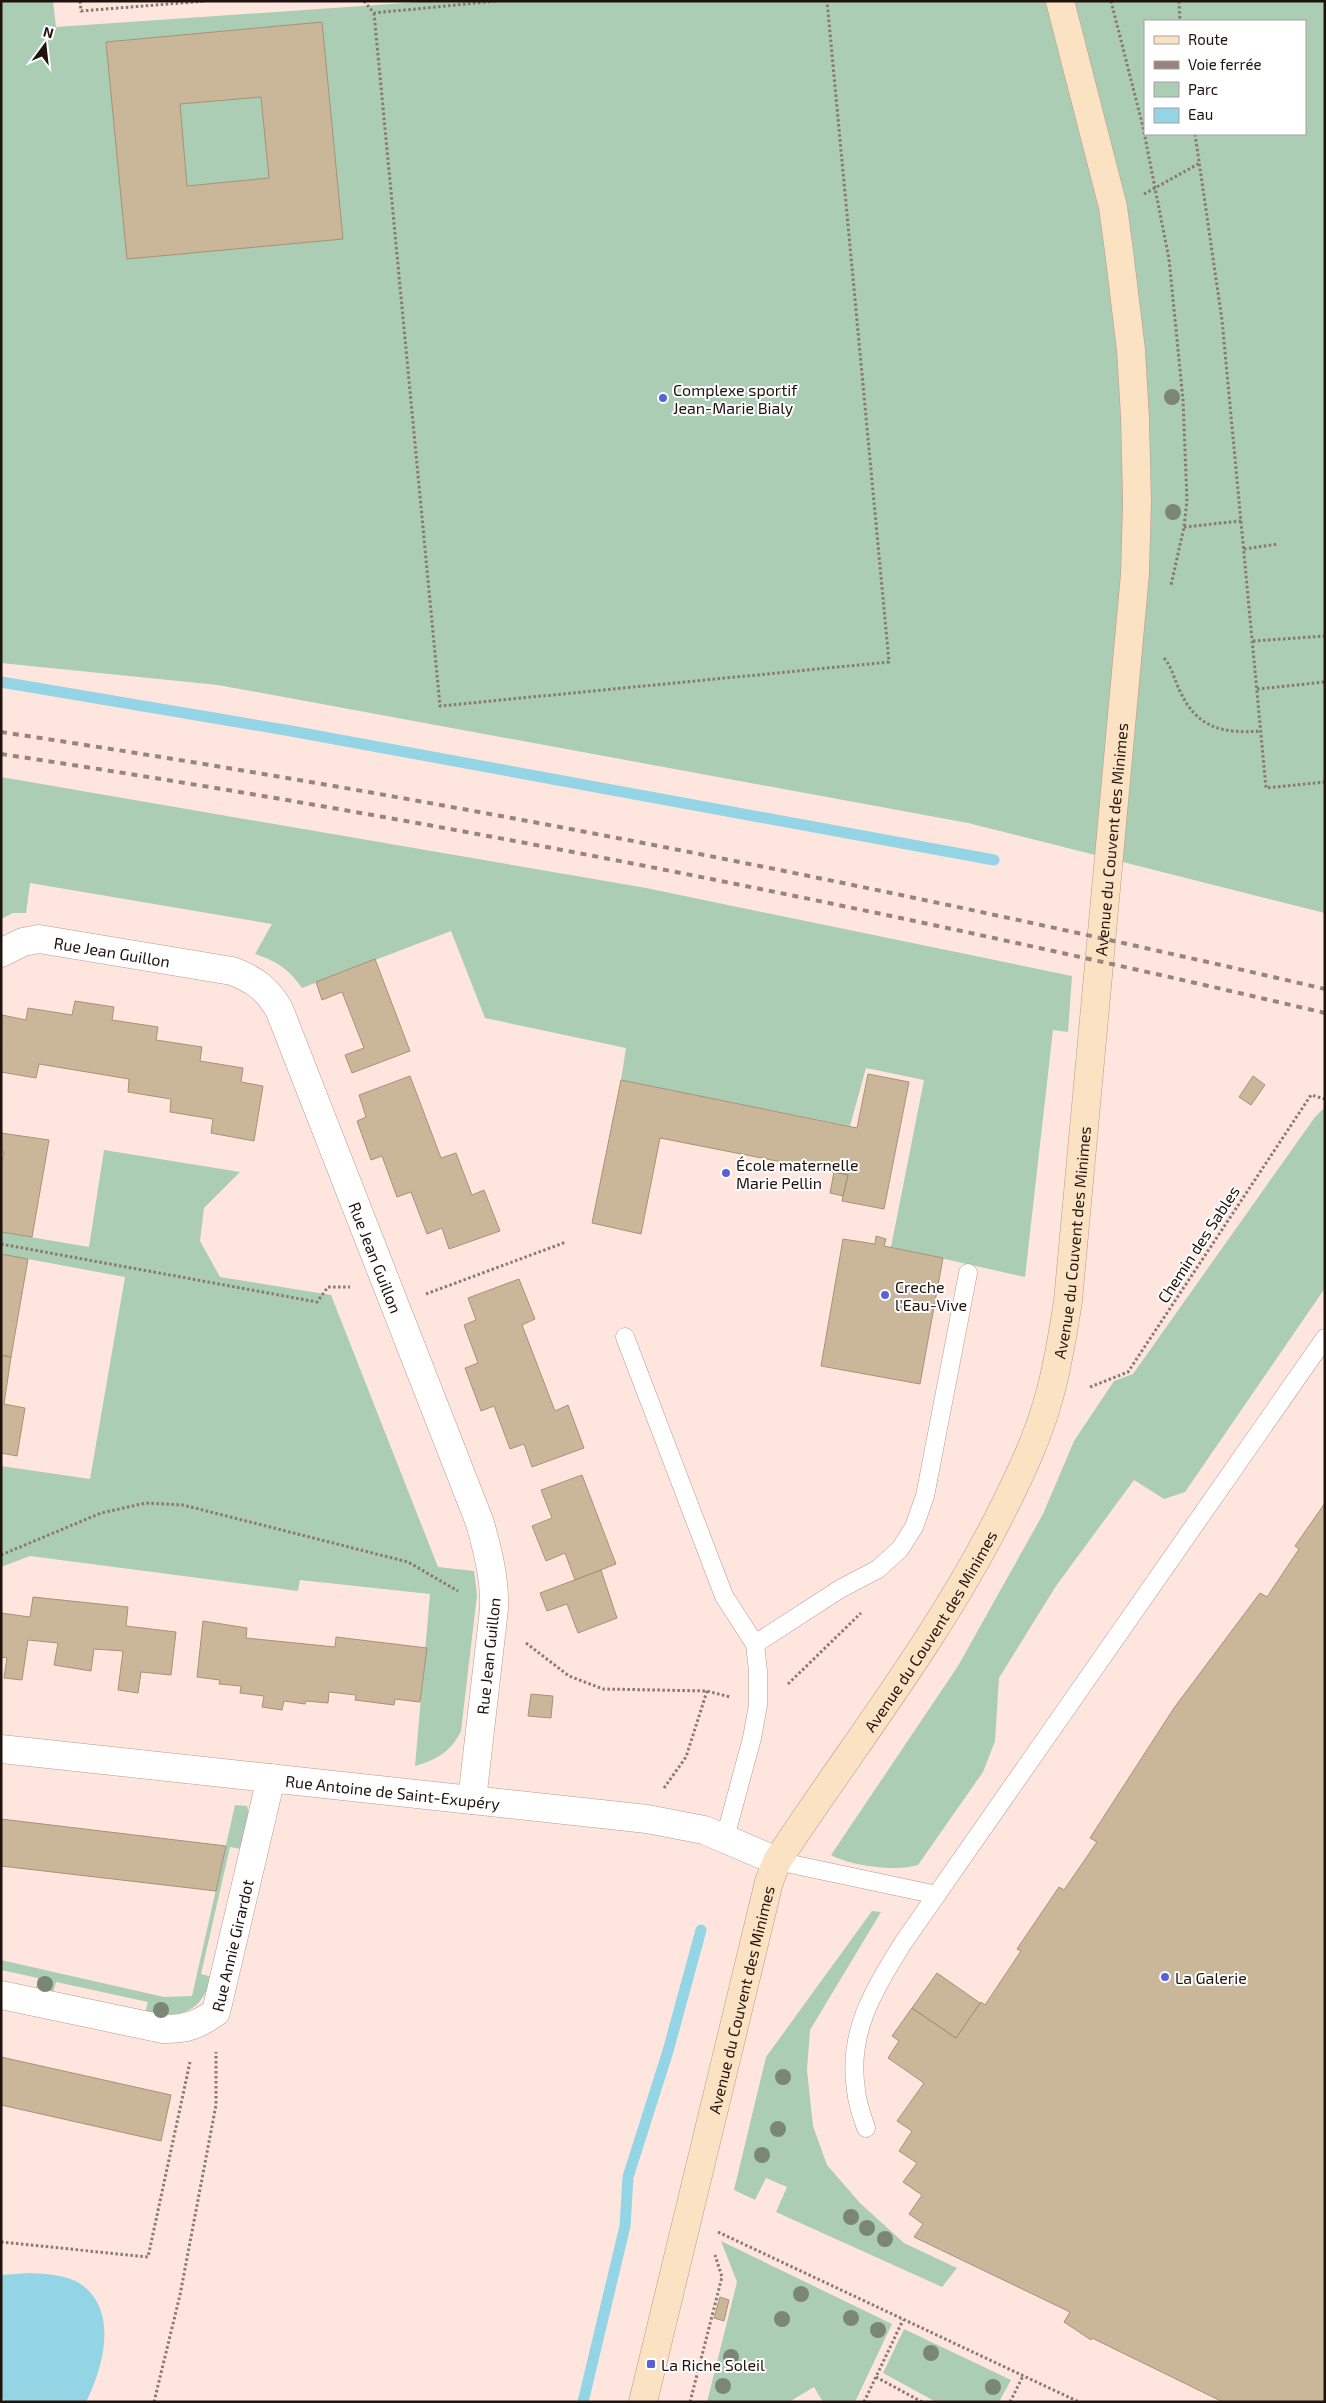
<svg xmlns="http://www.w3.org/2000/svg" width="1326" height="2403" viewBox="0 0 1326 2403" font-family="'Exo 2',sans-serif">
	<style>
		.green { fill: #aacdb4; fill-rule: evenodd }
		.water { fill: #94d5e5 }
		.lines { fill: none; stroke-linecap: round; stroke-linejoin: round }
		.stream { stroke: #94d5e5; stroke-width: 11 }
		.building { fill: #cab698; stroke: #a69376; fill-rule: evenodd }
		.lane-casing { stroke: #bb988b; stroke-width: 19 }
		.street-casing { stroke: #bb988b; stroke-width: 29 }
		.secondary-casing { stroke: #bb988b; stroke-width: 29 }
		.path { stroke: #8a7871; stroke-width: 3; stroke-dasharray: 2.5 2.5; stroke-linecap: butt }
		.lane { stroke: #fff; stroke-width: 18 }
		.street { stroke: #fff; stroke-width: 28 }
		.secondary { stroke: #fae2c3; stroke-width: 28 }
		.rail { stroke: #97847d; stroke-width: 4; stroke-dasharray: 6 6; stroke-linecap: butt }
		.tree { fill: #7c8676 }
		.poi-dot { fill: #5861d8; stroke: #fff; stroke-width: 2 }
		.labels { text-anchor: middle; dominant-baseline: central; stroke-width: 4; stroke-linejoin: round; paint-order: stroke }
		.poi-label { font-size: 16px; fill: #20130e; stroke: #fff; text-anchor: start }
		.street-label { font-size: 16px; fill: #20130e; stroke: #fff }
	</style>
	<rect width="100%" height="100%" fill="#fee6de"/>
	<!-- green -->
	<path class="green" d="M1 1H53L56 27 434 1H1325V913L968 823 218 685 1 663ZM1145 21H1305V134H1145Z
		M1 777 646 888 1072 976 1068 1032 1053 1030 1025 1277 891 1247 924 1080 866 1068 850 1126 621 1080 626 1048 485 1018 451 931 302 988C289 969 276 961 255 954L272 924 30 883 26 913H13L1 919Z
		M1325 1107V1288L1185 1492 1164 1499 1134 1480 1056 1586 999 1678 995 1741 983 1772 918 1865C897 1872 851 1866 831 1855L958 1666 1043 1514 1074 1441 1114 1381 1133 1374 1315 1117Z
		M104 1150 240 1172 204 1208 200 1241 220 1277 331 1295 438 1567 474 1571 477 1595 461 1731C451 1752 436 1760 415 1766L430 1594 300 1580 298 1591 30 1556 1 1567V1466L90 1479 125 1277 1 1254V1232L89 1247Z
		M235 1805 247 1806 249 1813 241 1849 230 1847 201 1974 212 1977C200 2014 181 2018 145 2013L148 2002 56 1982 53 1993 36 1989 38 1978 1 1970V1960L164 1997 192 1996Z
		M872 1911 881 1912 810 2030 807 2070 813 2126 827 2165 860 2203 904 2243 957 2268 942 2287 776 2212 787 2187 766 2178 755 2200 734 2190 766 2057Z
		M721 2241 892 2324 855 2402H823L814 2387 789 2402H707L737 2282Z
		M904 2329 1011 2380 999 2402H936L883 2373Z"/>
	<!-- water -->
	<path class="water" d="M30 2273C49 2274 74 2275 88 2290 117 2319 102 2370 86 2402H7L1 2398V2275Z"/>
	<g class="lines">
		<!-- stream -->
		<path class="stream" d="M1 682 291 731 994 860
			M583 2402 625 2226 628 2177 668 2051 701 1930"/>
	</g>
	<!-- building -->
	<path class="building" d="M322 22 343 239 127 259 106 42ZM261 97 269 178 187 186 180 104Z
		M375 959 410 1051 352 1073 345 1055 364 1048 342 992 322 1000 316 982Z
		M75 1001 114 1007 112 1020 158 1027 156 1040 202 1047 200 1061 243 1068 241 1082 263 1086 254 1141 211 1133 213 1119 170 1112 171 1099 128 1092 129 1079 39 1064 36 1078 1 1072 2 1015 26 1020 28 1008 72 1015Z
		M868 1074 909 1082 884 1209 842 1201 848 1175 660 1138 641 1234 592 1223 621 1080 857 1128Z
		M410 1076 441 1158 456 1153 472 1195 484 1190 500 1231 449 1249 442 1228 427 1234 411 1192 397 1197 382 1156 371 1160 357 1121 366 1117 359 1095Z
		M1253 1076 1265 1085 1251 1105 1239 1097Z
		M1 1133 49 1140 32 1237 1 1232V1165L4 1152H1Z
		M834 1172 848 1175 843 1196 830 1193Z
		M876 1236 886 1239 884 1246 943 1258 920 1384 821 1366 843 1239 875 1244Z
		M1 1254 28 1259 11 1357 1 1355Z
		M519 1279 535 1319 522 1325 555 1411 568 1405 584 1448 532 1467 524 1444 510 1449 494 1406 481 1411 465 1368 478 1363 464 1325 476 1320 468 1298Z
		M1 1355 11 1357 4 1404 25 1408 17 1456 1 1453Z
		M582 1475 616 1564 575 1580 565 1553 546 1561 532 1526 552 1518 541 1490Z
		M1325 1503V2402H1223L1092 2338 1091 2340 1064 2322 1070 2312 914 2237 923 2224 909 2214 922 2195 903 2182 917 2163 899 2151 912 2131 897 2121 924 2083 888 2058 899 2041 892 2036 912 2008 956 2038 981 2002 985 2005 1021 1951 1017 1949 1059 1887 1064 1890 1097 1842 1090 1838 1174 1708 1260 1593 1267 1597 1299 1549 1295 1546Z
		M601 1570 617 1618 578 1633 567 1604 547 1611 540 1593Z
		M33 1597 128 1607 126 1626 176 1632 171 1675 141 1672 138 1693 118 1690 123 1651 94 1649 91 1671 54 1665 58 1643 28 1640 22 1680 4 1678 7 1658 1 1657V1613L30 1617Z
		M203 1621 247 1628 246 1638 335 1647 336 1637 427 1648 420 1702 395 1699 394 1705 355 1700 356 1695 329 1692 328 1703 306 1701 305 1704 284 1701 282 1710 262 1707 264 1696 240 1693 241 1686 219 1684 220 1680 197 1677Z
		M531 1694 553 1696 551 1718 528 1716Z
		M1 1819 226 1846 216 1891 1 1866Z
		M937 1973 980 2003 956 2038 912 2008Z
		M1 2057 171 2095 161 2141 1 2105Z
		M720 2297 729 2300 724 2321 714 2318Z"/>
	<g class="lines">
		<!-- lane casing -->
		<g class="lane-casing">
			<path id="lane" d="M625 1337 724 1596 755 1644 758 1671V1705L752 1738 725 1838
				M755 1644 840 1589 878 1569 900 1549 914 1527 925 1496 968 1273
				M777 1861 937 1895
				M866 2128C862 2116 857 2103 856 2090 847 2032 874 1990 903 1943L1325 1338"/>
		</g>
		<!-- street casing -->
		<g class="street-casing">
			<g id="street">
				<path id="s1" d="M1 953 23 942 39 939 232 971C254 979 267 989 279 1009L480 1523C488 1552 495 1579 494 1609L472 1800"/>
				<path id="s2" d="M1 1749 647 1819 704 1830 777 1861"/>
				<path id="s3" d="M1 1995 163 2029C187 2029 198 2025 216 2012L271 1778"/>
			</g>
		</g>
		<!-- secondary casing -->
		<g class="secondary-casing">
			<g id="secondary">
				<path id="s4" d="M643 2402 769 1882 777 1861C852 1747 938 1638 1000 1515 1019 1477 1038 1438 1049 1397 1058 1366 1063 1333 1068 1301L1135 574 1137 502 1135 417 1131 350 1119 251 1113 207 1060 1"/>
			</g>
		</g>
		<!-- path -->
		<path class="path" d="M80 1 81 11 206 1
			M364 1 374 13 496 1
			M1111 1 1143 127 1169 259 1183 400 1187 500 1184 527 1171 585
			M1179 1 1180 21
			M374 13 440 706 889 662 827 1
			M1195 134 1222 320 1266 788 1325 782
			M1144 194 1200 163
			M1184 527 1241 521
			M1244 549 1278 544
			M1253 641 1325 636
			M1164 658C1172 667 1174 679 1179 689 1196 728 1222 734 1261 731
			M1257 689 1325 682
			M1 1244 317 1302 328 1287H350
			M426 1294 566 1242
			M1090 1387 1128 1372 1311 1095 1325 1099
			M1 1555 101 1513 146 1503 183 1505 408 1562 458 1591
			M526 1643 569 1676 603 1689 707 1691 730 1697
			M788 1684 861 1613
			M664 1788 686 1757 707 1691
			M718 2232 1079 2402
			M1 2242 148 2257 190 2062
			M876 2377 922 2402
			M154 2402 180 2295 216 2105V2052
			M690 2402 722 2277 715 2255
			M864 2402 903 2320
			M1010 2402 1023 2376"/>
		<!-- lane -->
		<use href="#lane" class="lane"/>
		<!-- street -->
		<use href="#street" class="street"/>
		<!-- secondary -->
		<use href="#secondary" class="secondary"/>
		<!-- rail -->
		<path class="rail" d="M1 732C446 799 887 887 1325 989
			M1 754C446 821 887 910 1325 1013"/>
	</g>
	<!-- trees -->
	<g class="tree">
		<circle cx="1172" cy="397" r="8"/>
		<circle cx="1173" cy="512" r="8"/>
		<circle cx="45" cy="1984" r="8"/>
		<circle cx="161" cy="2010" r="8"/>
		<circle cx="783" cy="2077" r="8"/>
		<circle cx="778" cy="2129" r="8"/>
		<circle cx="762" cy="2155" r="8"/>
		<circle cx="851" cy="2217" r="8"/>
		<circle cx="867" cy="2228" r="8"/>
		<circle cx="885" cy="2239" r="8"/>
		<circle cx="801" cy="2294" r="8"/>
		<circle cx="851" cy="2318" r="8"/>
		<circle cx="782" cy="2319" r="8"/>
		<circle cx="878" cy="2330" r="8"/>
		<circle cx="931" cy="2353" r="8"/>
		<circle cx="731" cy="2357" r="8"/>
		<circle cx="723" cy="2386" r="8"/>
		<circle cx="993" cy="2387" r="8"/>
	</g>
	<!-- markers -->
	<g class="poi-dot">
		<circle cx="663" cy="398" r="5"/>
		<circle cx="726" cy="1173" r="5"/>
		<circle cx="885" cy="1295" r="5"/>
		<circle cx="1165" cy="1977" r="5"/>
		<rect x="646" y="2359" width="10" height="10" rx="2.5"/>
	</g>
	<g class="labels">
		<!-- poi labels -->
		<g class="poi-label">
			<text x="673" y="389">Complexe sportif<tspan x="673" dy="18">Jean-Marie Bialy</tspan></text>
			<text x="736" y="1164">École maternelle<tspan x="736" dy="18">Marie Pellin</tspan></text>
			<text x="895" y="1286">Creche<tspan x="895" dy="18">l'Eau-Vive</tspan></text>
			<text x="1175" y="1977">La Galerie</text>
			<text x="661" y="2364">La Riche Soleil</text>
		</g>
		<!-- street labels -->
		<g class="street-label">
			<text stroke="none"><textPath href="#s4" startOffset="1659">Avenue du Couvent des Minimes</textPath></text>
			<text stroke="none"><textPath href="#s1" startOffset="115">Rue Jean Guillon</textPath></text>
			<text stroke="none"><textPath href="#s4" startOffset="1254">Avenue du Couvent des Minimes</textPath></text>
			<text transform="translate(1198 1244) rotate(-57)">Chemin des Sables</text>
			<text stroke="none"><textPath href="#s1" startOffset="565">Rue Jean Guillon</textPath></text>
			<text stroke="none"><textPath href="#s4" startOffset="834">Avenue du Couvent des Minimes</textPath></text>
			<text transform="translate(488 1656) rotate(-84)">Rue Jean Guillon</text>
			<text stroke="none"><textPath href="#s2" startOffset="394">Rue Antoine de Saint-Exupéry</textPath></text>
			<text stroke="none"><textPath href="#s3" startOffset="291">Rue Annie Girardot</textPath></text>
			<text stroke="none"><textPath href="#s4" startOffset="414">Avenue du Couvent des Minimes</textPath></text>
		</g>
	</g>
	<!-- border -->
	<rect width="1326" height="2403" fill="none" stroke="#20130e" stroke-width="5"/>
	<!-- legend -->
	<rect x="1144" y="20" width="162" height="115" fill="#ffffff" stroke="#a6a19f"/>
	<rect x="1154" y="36" width="25" height="8" fill="#fae2c3" stroke="#a6a19f"/>
	<text x="1188" y="45" font-size="15" fill="#20130e">Route</text>
	<rect x="1154" y="61" width="25" height="8" fill="#97847d" stroke="#a6a19f"/>
	<text x="1188" y="70" font-size="15" fill="#20130e">Voie ferrée</text>
	<rect x="1154" y="82" width="25" height="15" fill="#aacdb4" stroke="#a6a19f"/>
	<text x="1188" y="95" font-size="15" fill="#20130e">Parc</text>
	<rect x="1154" y="108" width="25" height="15" fill="#94d5e5" stroke="#a6a19f"/>
	<text x="1188" y="120" font-size="15" fill="#20130e">Eau</text>
	<!-- north arrow -->
	<g transform="translate(45 45) rotate(15)" stroke="#ffffff" stroke-width="4" paint-order="stroke">
	<path d="M0-4L9 19L0 12L-9 19Z" fill="#20130e"/>
	<text y="-8" font-size="14" font-weight="bold" text-anchor="middle" fill="#20130e">N</text>
	</g>
</svg>
